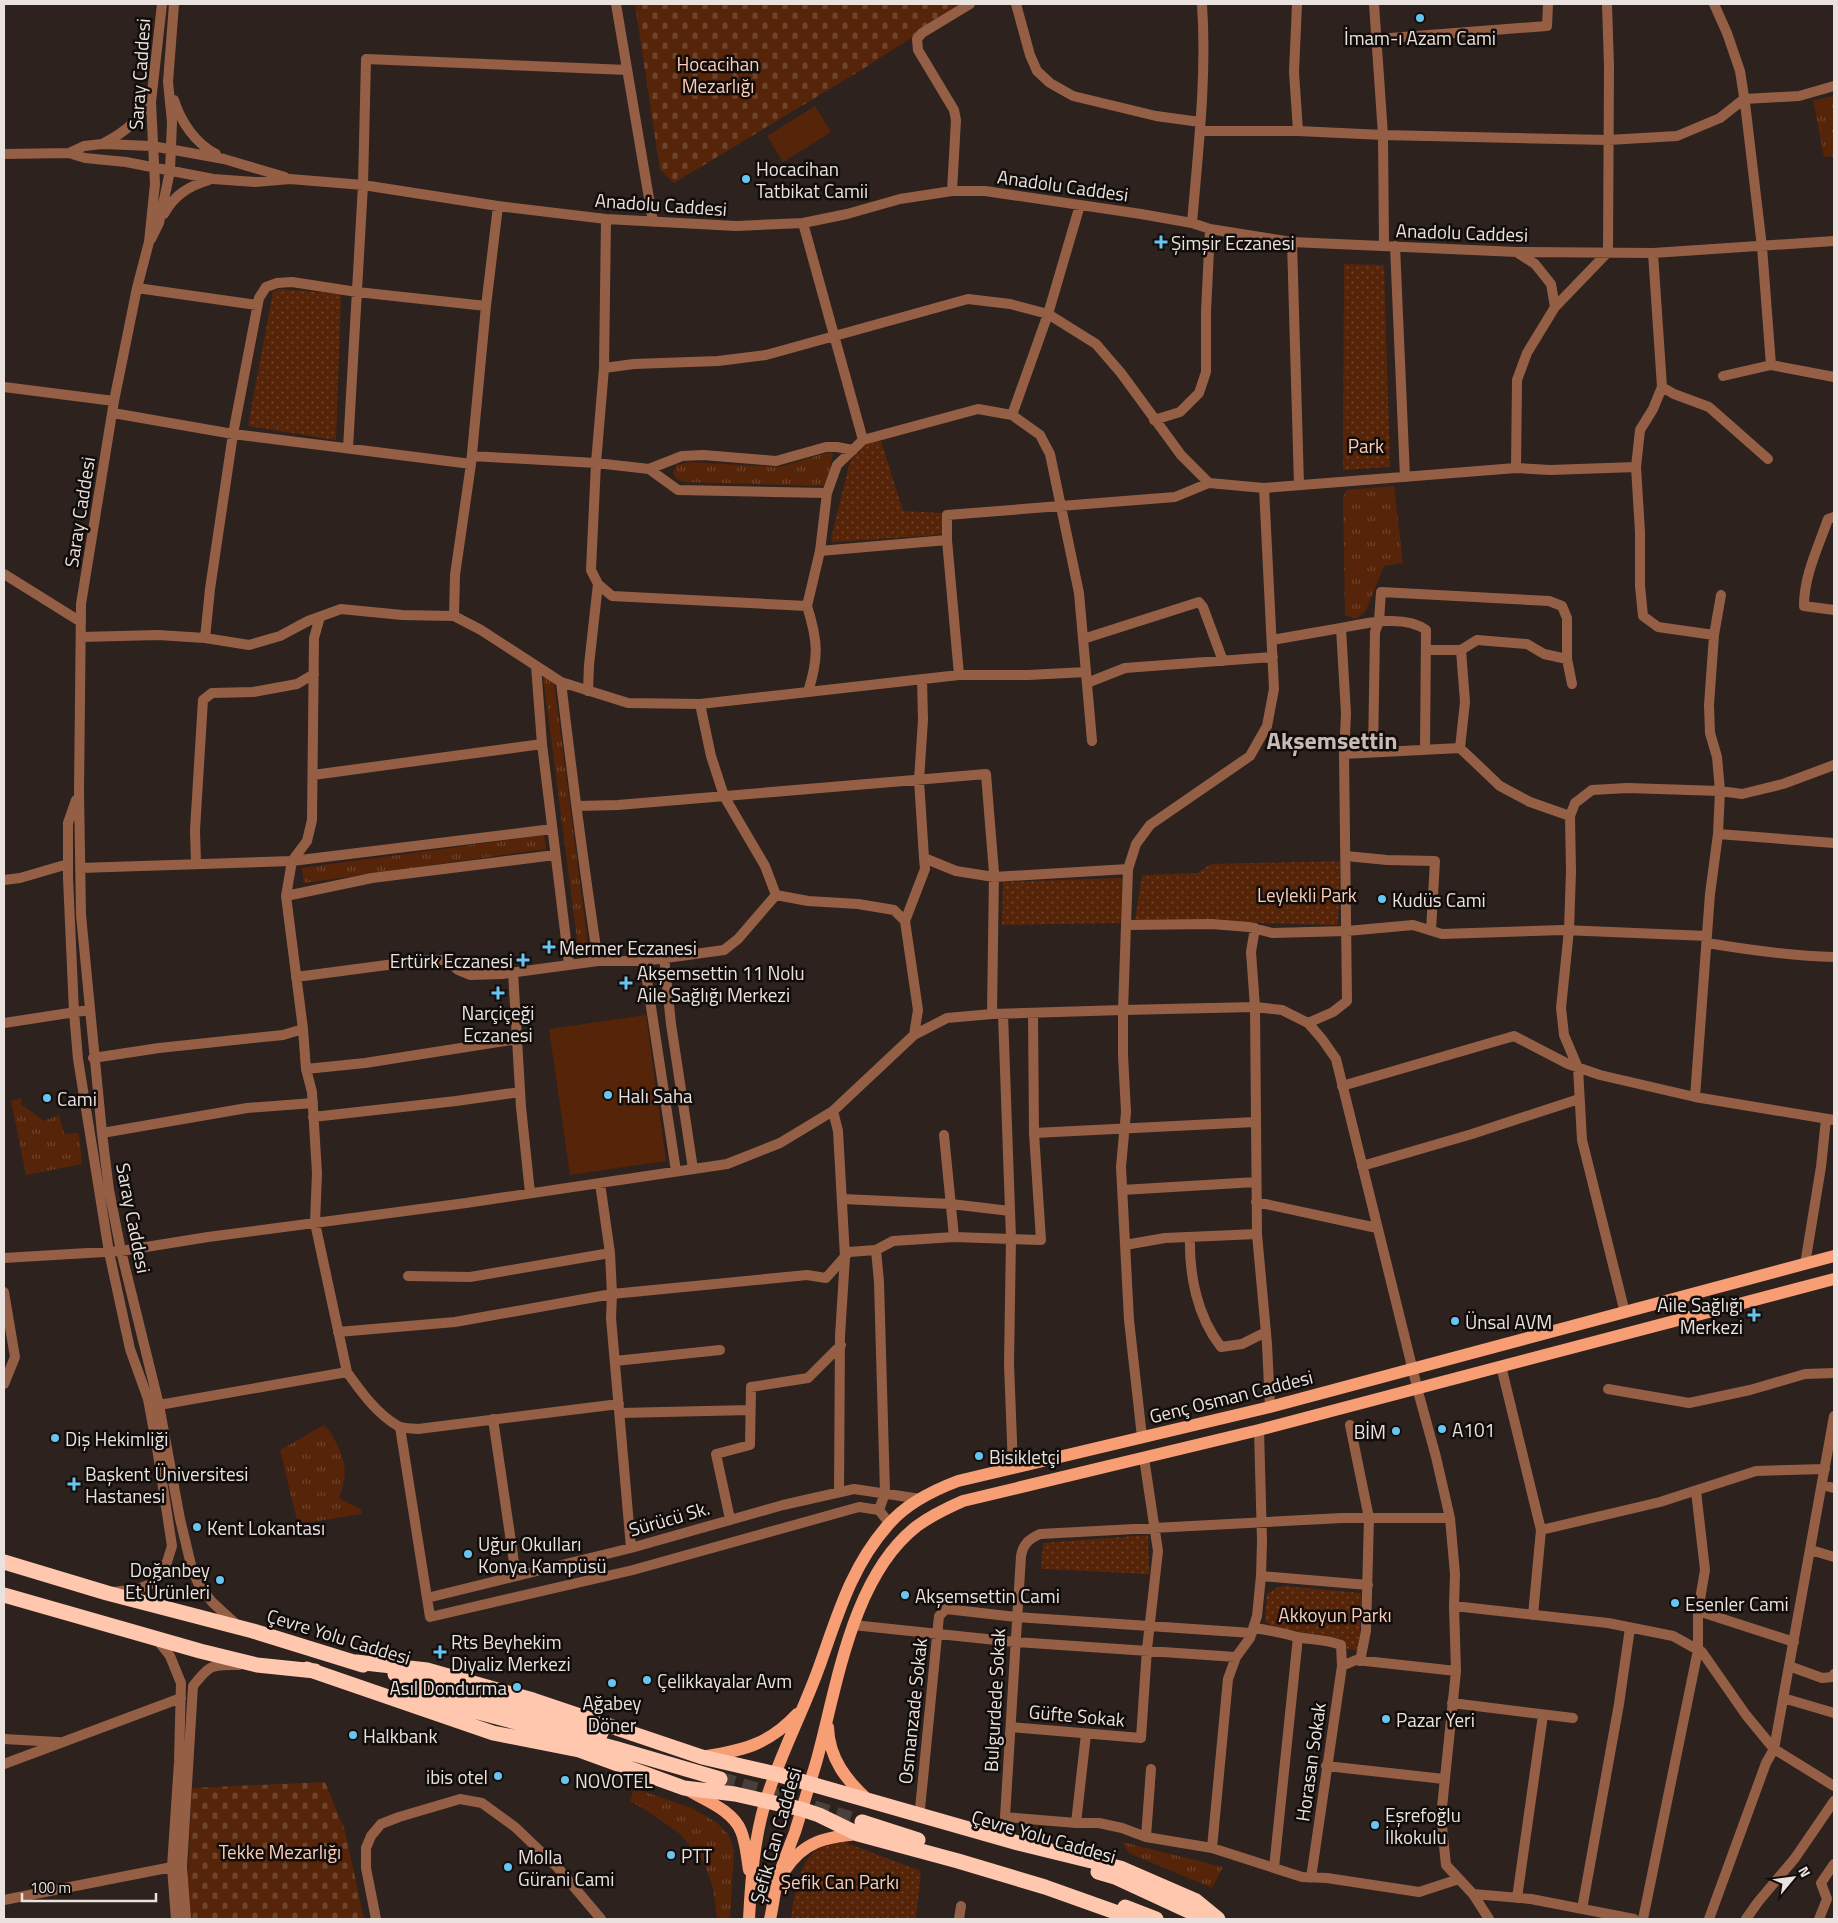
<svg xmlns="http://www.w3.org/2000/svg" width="1838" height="1923" viewBox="0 0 1838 1923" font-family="'Titillium Web',sans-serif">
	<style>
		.grass { fill: url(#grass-tufts) }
		.cemetery { fill: url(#cemetery-stones) }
		.park { fill: url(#park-dots) }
		.pitch { fill: #562408 }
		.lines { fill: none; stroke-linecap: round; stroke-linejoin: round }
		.highway-tunnel { stroke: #493f3b; stroke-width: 15; stroke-dasharray: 15 8; stroke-linecap: butt }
		.minor { stroke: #955f45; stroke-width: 10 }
		.major { stroke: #f89e74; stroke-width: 12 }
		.highway { stroke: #fec7ae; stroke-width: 15 }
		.poi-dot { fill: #68c4f0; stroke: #120d0b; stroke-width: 2 }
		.labels { text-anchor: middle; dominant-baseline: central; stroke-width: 5; stroke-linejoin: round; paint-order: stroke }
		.poi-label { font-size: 19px; fill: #e9e2df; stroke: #120d0b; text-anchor: start }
		.park-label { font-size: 19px; fill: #fbcdb8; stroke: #120d0b }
		.street-label { font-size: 19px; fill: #e9e2df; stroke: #120d0b }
		.district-label { font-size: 24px; font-weight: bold; fill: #c9bab4; stroke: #120d0b }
	</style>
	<defs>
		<pattern id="grass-tufts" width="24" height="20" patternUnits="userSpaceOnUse" patternTransform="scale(1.25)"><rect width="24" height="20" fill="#562408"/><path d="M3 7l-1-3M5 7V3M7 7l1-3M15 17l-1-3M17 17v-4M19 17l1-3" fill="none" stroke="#6e442c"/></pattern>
		<pattern id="cemetery-stones" width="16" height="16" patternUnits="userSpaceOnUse" patternTransform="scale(1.25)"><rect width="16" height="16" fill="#562408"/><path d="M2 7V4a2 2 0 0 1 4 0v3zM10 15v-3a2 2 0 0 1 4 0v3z" fill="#6e442c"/></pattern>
		<pattern id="park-dots" width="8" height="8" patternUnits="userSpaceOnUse" patternTransform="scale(1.25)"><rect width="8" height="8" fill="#562408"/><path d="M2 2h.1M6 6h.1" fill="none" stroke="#6e442c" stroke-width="1.8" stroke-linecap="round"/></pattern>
	</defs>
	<rect width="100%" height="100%" fill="#2d221e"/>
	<!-- grass -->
	<path class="grass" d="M1834 96V156L1824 157 1813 100Z
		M826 453H833L827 485 821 486 683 482 677 479 673 473 676 465 690 462 779 467Z
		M1394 486 1403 563 1384 566 1366 611 1356 619 1345 615 1343 497 1347 490Z
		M543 676 554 682 589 953 579 954Z
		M544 835 546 849 304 883 302 868Z
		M22 1098 21 1104 44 1121 59 1115 64 1134 79 1133 82 1164 26 1175 11 1101Z
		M324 1425C330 1430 333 1437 337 1444 347 1466 347 1476 339 1498L361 1509 362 1514 298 1524 280 1450Z
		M634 1788 694 1809 717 1823 729 1835 734 1851 730 1919 717 1918 713 1888 704 1862 679 1833 641 1807 630 1802Z
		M1122 1842 1223 1867 1212 1888 1129 1853Z"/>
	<!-- cemetery -->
	<path class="cemetery" d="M635 4H963L866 67 674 183 660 170Z
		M325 1782 345 1831 364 1919H190L187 1891 192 1788Z"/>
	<!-- park -->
	<path class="park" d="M1344 264 1384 265 1390 467 1343 470Z
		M279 289 341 294 336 440 248 426 273 292Z
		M881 441 903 511 943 513 942 533 938 535 833 542 831 539 850 461 865 444Z
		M1340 861 1338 925 1135 920 1142 875 1197 873 1211 864Z
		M1122 878 1121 923 1002 925 1003 882Z
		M1148 1535 1149 1574 1041 1569 1043 1543Z
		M1284 1586 1361 1593 1360 1651 1347 1649 1345 1643 1340 1638 1273 1628 1265 1621 1267 1594 1276 1588Z
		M844 1842 921 1871 916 1919H791C793 1901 799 1864 814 1852 823 1845 833 1843 844 1842Z"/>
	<!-- pitch -->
	<path class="pitch" d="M815 106 831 132 783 162 767 136Z
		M646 1015 666 1161 570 1175 549 1029Z"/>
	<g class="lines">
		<!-- highway-tunnel -->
		<path class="highway-tunnel" d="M720 1779 780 1797
			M814 1808 862 1822"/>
		<!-- minor -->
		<path class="minor" d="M162 4 151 102 155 184 149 242 137 288 114 401 81 604 79 792 81 915 102 1133 109 1190 121 1251 159 1405 180 1519 192 1569 199 1585 212 1602 237 1625
			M616 4 653 222
			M1016 4 1030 55 1037 71 1050 83 1073 96 1156 116 1200 122
			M1374 4 1383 135 1384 246
			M1714 4 1727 33 1740 71 1745 103 1762 247 1771 365
			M1377 39 1547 26 1548 4
			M174 100C181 122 195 143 216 154
			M1200 131H1298L1294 72 1297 4
			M1298 131 1383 135 1608 140 1677 136 1720 118 1744 99 1799 96 1834 86
			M104 143C125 132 141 120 149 96
			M69 153 84 146 102 144 152 146 224 159 285 177
			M4 154 69 153 85 158 126 162 213 179 255 182 290 179 363 185 498 206 606 219 736 226 803 223 847 214 900 199 952 191H985L1141 214 1192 223 1210 229 1292 242 1517 252 1653 253 1834 241
			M952 191 956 120 954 110 918 50 917 39 922 33 970 4
			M164 214C174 195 189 186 209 180
			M803 223 863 440
			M1192 223C1198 151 1207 77 1202 4
			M151 239 159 223 170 171 172 122 168 82 174 4
			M1292 242 1299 485
			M1395 246 1405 477
			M1518 253 1535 264 1551 284 1555 307
			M1653 253 1662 387 1653 409 1640 430 1636 467 1640 532V586L1643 616 1658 627 1714 635 1721 595
			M137 288 257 305
			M604 368 634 364 718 361 766 355 968 299 1010 304 1048 314 1096 344 1121 373 1181 455 1209 483
			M1723 376 1771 365 1834 377
			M4 387 114 401
			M1662 387 1674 394 1709 407 1768 459
			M113 413 233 434 471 464
			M1012 415 1048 314 1080 205
			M1154 420 1180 412 1199 393 1206 372V312L1210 229
			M348 448 363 185 366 59 627 70
			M472 456 596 463 649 469 682 456 703 455 776 461 826 447H837L853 450
			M1516 468 1550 470 1636 467
			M649 469 678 490 827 493
			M1834 517 1828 519C1818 548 1804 575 1804 606L1834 610
			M947 540 959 675
			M820 551 947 540V515L1175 497 1209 483 1264 488
			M4 574 81 622
			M807 606 820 551 827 493 837 465 863 440 978 409 1012 415 1040 435 1050 454 1079 593 1092 741
			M454 616 481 630 561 682 628 703 700 704 808 692C819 657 818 641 807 606L612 596 598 584 591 570 596 463 604 368 606 219
			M320 617 314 638 312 820 307 841 292 861 286 896 303 1029 306 1069 312 1092 317 1173 315 1223 347 1372C361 1392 377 1414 398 1426 404 1429 412 1428 418 1429L619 1404
			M81 637 158 635 205 638 249 645 280 636 308 621 341 609 402 615 454 616 455 575 471 464 486 306 498 206
			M205 638 210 589 233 434 259 298 266 287 277 283 292 282 357 292 486 306
			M1083 639 1199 602 1203 607 1223 661
			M1272 640 1341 628
			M1427 650H1461L1477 640 1527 644 1544 654 1567 659
			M1461 650 1465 702 1460 748 1500 786 1530 802 1570 816
			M536 666 542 744 569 964
			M922 679 923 720 919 780 924 858 956 871 994 877 1128 869
			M561 682C572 775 584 868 598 961
			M1087 683 1125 668 1273 657
			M588 691 589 665 598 584
			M808 692 959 675H1028L1086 672
			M1425 750 1426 630C1405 614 1366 623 1341 628L1346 714 1344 754 1460 748
			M1373 752 1375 632 1379 621 1381 592 1549 601 1562 606 1567 618V659L1572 684
			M313 775 542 744
			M76 800 68 823V878L74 1012 78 1059 109 1252 130 1349 148 1399 157 1448 172 1546 167 1562 151 1584 138 1589 113 1592
			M577 806 618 805 986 774 994 873 992 1014
			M1718 834 1834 843
			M1346 856 1387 860 1435 861 1431 930
			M196 864 195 830 203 700 212 693 253 692 297 684 314 674
			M80 868 292 861 552 829
			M4 880 20 878 68 864
			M776 895 808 901 858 904 894 910 905 921 918 1010 914 1035
			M286 896 372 878 555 855
			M905 921 925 869 924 858
			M1126 925 1211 924 1249 927 1272 933 1347 931 1413 925 1442 934 1563 930 1707 936
			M1255 928 1251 952 1255 1007 1257 1234 1267 1344 1270 1407
			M1707 943C1749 950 1791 956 1834 957
			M664 957 671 1024 693 1169
			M644 961 676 1171
			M513 972 521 1107 530 1193
			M296 977 425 960H446L458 970 470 975 502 974 598 961H644L724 950 738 939 776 895 765 866 724 796 711 756 700 704
			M1003 1014 1011 1238 1009 1364 1013 1467
			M4 1023 89 1010
			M1308 1023 1322 1039 1336 1059 1419 1395 1436 1457 1450 1518 1455 1574 1454 1606 1456 1671 1441 1817 1446 1865 1473 1894 1531 1899 1634 1919
			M93 1058 159 1048 283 1035 303 1029
			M306 1069 365 1063 518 1039
			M1342 1086 1514 1036 1568 1064 1600 1075 1695 1097 1834 1120
			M1695 1097 1710 894 1718 834 1720 791 1717 757 1710 733 1709 705 1714 635
			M833 1111 838 1131 845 1257 840 1336 839 1492
			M313 1117 456 1101 520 1092
			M102 1133 247 1108 313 1103
			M1034 1133 1255 1122
			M944 1135 954 1237
			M1362 1166 1472 1134 1579 1099
			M600 1183 610 1253 612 1294 807 1275 826 1278 849 1252 876 1250 893 1241 954 1237 1041 1240 1034 1133 1033 1013
			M1122 1190 1256 1182
			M843 1199 951 1204 1010 1211
			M1256 1202 1377 1228
			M1190 1237C1189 1275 1197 1316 1221 1347L1242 1344 1266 1332
			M1125 1245 1165 1238 1257 1234
			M876 1250 879 1282 885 1493 879 1510
			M4 1258 121 1251 208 1237 466 1203 727 1164 780 1143 833 1111 914 1035 947 1018 992 1014 1123 1010 1128 869 1136 844 1150 825 1250 756 1267 726 1274 689 1264 488 1516 468 1517 380 1527 353 1555 307 1608 252 1609 66 1607 4
			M1805 1264 1821 1167 1826 1119
			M408 1276 470 1277 610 1253
			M4 1292 15 1357 4 1384
			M1625 1313 1582 1140 1578 1068 1564 1035 1561 1008 1569 930 1571 871 1570 816 1575 803 1592 790 1627 788 1720 791 1742 794 1783 784 1834 765
			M338 1332 455 1322 612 1294 611 1318 631 1548
			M615 1361 720 1350
			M1501 1366 1541 1530 1533 1615
			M1608 1389 1689 1403 1750 1390 1805 1374 1834 1373
			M159 1405 347 1372
			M620 1413 750 1410
			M493 1419 516 1576
			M1350 1425 1369 1518 1366 1631 1360 1661
			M400 1427 430 1617 633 1570 859 1507 879 1510 889 1523
			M1142 1437 1129 1320 1121 1167 1126 1112 1123 1055V1010L1255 1007 1282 1010 1308 1023 1333 1012 1347 1001 1344 754
			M1822 1485 1834 1488
			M730 1519 716 1454 750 1445 751 1387 808 1378 841 1345
			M1541 1530 1660 1502 1756 1471 1825 1469
			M1811 1550 1834 1557
			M1261 1576 1368 1585
			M427 1598 631 1548 783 1505 854 1489 921 1499
			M1454 1606 1608 1623 1673 1636 1702 1652 1746 1715 1774 1749 1834 1786
			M1698 1611 1794 1642
			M853 1625 1015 1642 1236 1657 1250 1638 1257 1616 1261 1576 1262 1541 1259 1430
			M1254 1628C1268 1630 1283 1633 1297 1637 1312 1640 1326 1639 1341 1645L1342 1666
			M154 1640 158 1641 170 1656 181 1683 179 1762 172 1867 176 1919
			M1789 1666 1822 1678 1832 1677 1834 1674
			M1783 1698 1834 1713
			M1452 1703 1573 1718
			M1011 1727 1141 1738 1147 1649 1158 1551 1144 1458
			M1086 1734 1076 1823 1005 1817 1021 1556C1023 1544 1029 1539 1040 1534L1342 1518H1450
			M4 1739 58 1742
			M4 1764 181 1698
			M1326 1766 1444 1779
			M920 1809 939 1616 946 1609 1016 1617 1252 1633
			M1076 1823H1099L1122 1828 1146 1837 1212 1848 1302 1877 1327 1878 1419 1892 1459 1879
			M1146 1837 1151 1769
			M1212 1848 1228 1679 1236 1657
			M1274 1868 1298 1637
			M1311 1878 1342 1666 1356 1660 1456 1671
			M1473 1894 1489 1919
			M1517 1898 1543 1715
			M4 1900 172 1867
			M1582 1909 1619 1704 1630 1628
			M186 1919 182 1867 193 1686C211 1663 212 1665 239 1665
			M376 1919 366 1868V1848L371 1836 381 1824 399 1817 460 1799 482 1803 515 1827 558 1868 601 1919
			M959 1919 961 1906
			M1643 1919 1698 1650V1611L1705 1570 1696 1491
			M1709 1919 1766 1763 1774 1749 1834 1416
			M1746 1919 1758 1902 1795 1858 1834 1801
			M1819 1919 1827 1899 1821 1883 1834 1864"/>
		<!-- major -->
		<path class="major" d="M828 1727C829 1759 847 1781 869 1801
			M707 1756C746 1750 770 1743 797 1714
			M686 1789C704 1800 733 1810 741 1831 746 1843 747 1858 749 1870
			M785 1870C804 1841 826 1837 858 1834
			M749 1919C751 1880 754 1838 766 1800 780 1755 802 1714 818 1670 837 1618 850 1568 888 1525 905 1505 934 1490 958 1481L1270 1407 1834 1256
			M770 1919C773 1907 774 1894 777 1882 782 1865 789 1848 795 1832 802 1809 809 1786 816 1763 837 1688 851 1577 917 1526 932 1515 947 1508 963 1501L1259 1430 1834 1279"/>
		<!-- highway -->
		<path class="highway" d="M4 1562 107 1593 253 1631 363 1665
			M4 1595 200 1651 257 1665 315 1671
			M356 1662 427 1670 533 1700 702 1757 776 1774 1018 1843 1120 1868 1196 1901 1218 1919
			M307 1669 493 1733 579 1750 684 1788 735 1794 801 1809 819 1815 858 1834 958 1861 1045 1887 1135 1919
			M395 1674 601 1733
			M403 1692 614 1748 720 1779
			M862 1822 918 1840
			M1098 1872 1115 1877 1206 1919
			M1125 1907 1156 1919"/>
	</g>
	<!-- markers -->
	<g class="poi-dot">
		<circle cx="1420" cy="18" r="5"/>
		<circle cx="746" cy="179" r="5"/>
		<path d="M1158.5 234.5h5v5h5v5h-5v5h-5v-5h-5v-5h5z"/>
		<circle cx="1382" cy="899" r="5"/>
		<path d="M546.5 939.5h5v5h5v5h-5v5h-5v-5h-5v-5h5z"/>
		<path d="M520.5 952.5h5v5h5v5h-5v5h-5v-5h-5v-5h5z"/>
		<path d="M623.5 975.5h5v5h5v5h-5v5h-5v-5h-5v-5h5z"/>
		<path d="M495.5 985.5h5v5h5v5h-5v5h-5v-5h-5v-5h5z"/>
		<circle cx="608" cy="1095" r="5"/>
		<circle cx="47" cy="1098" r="5"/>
		<path d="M1751.5 1307.5h5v5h5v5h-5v5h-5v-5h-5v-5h5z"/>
		<circle cx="1455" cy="1321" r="5"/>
		<circle cx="1442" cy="1429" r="5"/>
		<circle cx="1396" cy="1431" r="5"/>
		<circle cx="55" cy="1438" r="5"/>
		<circle cx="979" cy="1456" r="5"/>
		<path d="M71.5 1476.5h5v5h5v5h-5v5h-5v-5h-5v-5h5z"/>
		<circle cx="197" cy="1527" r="5"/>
		<circle cx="468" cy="1554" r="5"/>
		<circle cx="220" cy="1580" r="5"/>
		<circle cx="905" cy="1595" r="5"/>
		<circle cx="1675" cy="1603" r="5"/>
		<path d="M437.5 1644.5h5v5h5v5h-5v5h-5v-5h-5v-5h5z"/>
		<circle cx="647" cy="1680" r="5"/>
		<circle cx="612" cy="1683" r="5"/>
		<circle cx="517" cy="1687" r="5"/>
		<circle cx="1386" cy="1719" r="5"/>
		<circle cx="353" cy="1735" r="5"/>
		<circle cx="498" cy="1776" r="5"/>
		<circle cx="565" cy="1780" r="5"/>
		<circle cx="1375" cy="1825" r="5"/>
		<circle cx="671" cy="1855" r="5"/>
		<circle cx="508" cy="1867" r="5"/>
	</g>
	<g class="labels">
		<!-- poi labels -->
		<g class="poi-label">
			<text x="1420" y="37" text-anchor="middle">İmam-ı Azam Cami</text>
			<text x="756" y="168">Hocacihan<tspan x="756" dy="22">Tatbikat Camii</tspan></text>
			<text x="1171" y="242">Şimşir Eczanesi</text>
			<text x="1392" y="899">Kudüs Cami</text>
			<text x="559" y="947">Mermer Eczanesi</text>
			<text x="513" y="960" text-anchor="end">Ertürk Eczanesi</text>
			<text x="637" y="972">Akşemsettin 11 Nolu<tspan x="637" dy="22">Aile Sağlığı Merkezi</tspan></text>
			<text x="498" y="1012" text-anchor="middle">Narçiçeği<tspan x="498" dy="22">Eczanesi</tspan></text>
			<text x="618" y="1095">Halı Saha</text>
			<text x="57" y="1098">Cami</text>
			<text x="1743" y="1304" text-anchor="end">Aile Sağlığı<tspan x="1743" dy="22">Merkezi</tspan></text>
			<text x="1465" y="1321">Ünsal AVM</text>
			<text x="1452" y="1429">A101</text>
			<text x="1386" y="1431" text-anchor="end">BİM</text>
			<text x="65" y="1438">Diş Hekimliği</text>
			<text x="989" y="1456">Bisikletçi</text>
			<text x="85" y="1473">Başkent Üniversitesi<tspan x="85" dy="22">Hastanesi</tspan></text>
			<text x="207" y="1527">Kent Lokantası</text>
			<text x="478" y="1543">Uğur Okulları<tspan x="478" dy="22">Konya Kampüsü</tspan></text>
			<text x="210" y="1569" text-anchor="end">Doğanbey<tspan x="210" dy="22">Et Ürünleri</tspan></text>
			<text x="915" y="1595">Akşemsettin Cami</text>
			<text x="1685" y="1603">Esenler Cami</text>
			<text x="451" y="1641">Rts Beyhekim<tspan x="451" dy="22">Diyaliz Merkezi</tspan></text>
			<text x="657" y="1680">Çelikkayalar Avm</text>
			<text x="507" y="1687" text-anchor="end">Asıl Dondurma</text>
			<text x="612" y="1702" text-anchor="middle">Ağabey<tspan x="612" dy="22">Döner</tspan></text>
			<text x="1396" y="1719">Pazar Yeri</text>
			<text x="363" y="1735">Halkbank</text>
			<text x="488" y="1776" text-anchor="end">ibis otel</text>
			<text x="575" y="1780">NOVOTEL</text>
			<text x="1385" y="1814">Eşrefoğlu<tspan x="1385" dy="22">İlkokulu</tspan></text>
			<text x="681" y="1855">PTT</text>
			<text x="518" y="1856">Molla<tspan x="518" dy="22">Gürani Cami</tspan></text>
		</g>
		<!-- park labels -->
		<g class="park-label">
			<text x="718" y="63">Hocacihan<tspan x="718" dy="22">Mezarlığı</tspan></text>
			<text x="1366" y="445">Park</text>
			<text x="1307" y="894">Leylekli Park</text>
			<text x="1335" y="1614">Akkoyun Parkı</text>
			<text x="280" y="1851">Tekke Mezarlığı</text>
			<text x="840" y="1881">Şefik Can Parkı</text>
		</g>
		<!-- street labels -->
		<g class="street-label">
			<text transform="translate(139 74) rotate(-86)">Saray Caddesi</text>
			<text transform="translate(1063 185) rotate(8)">Anadolu Caddesi</text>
			<text transform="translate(661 204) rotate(4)">Anadolu Caddesi</text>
			<text transform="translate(1462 232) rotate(2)">Anadolu Caddesi</text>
			<text transform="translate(79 512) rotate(-81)">Saray Caddesi</text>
			<text transform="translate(134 1218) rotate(79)">Saray Caddesi</text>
			<text transform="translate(1231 1396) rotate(-14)">Genç Osman Caddesi</text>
			<text transform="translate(669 1518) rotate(-16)">Sürücü Sk.</text>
			<text transform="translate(339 1636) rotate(17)">Çevre Yolu Caddesi</text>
			<text transform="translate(994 1700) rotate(-87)">Bulgurdede Sokak</text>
			<text transform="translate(912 1711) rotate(-84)">Osmanzade Sokak</text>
			<text transform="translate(1077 1715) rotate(5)">Güfte Sokak</text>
			<text transform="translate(1310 1762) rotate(-82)">Horasan Sokak</text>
			<text transform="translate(775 1835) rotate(-74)">Şefik Can Caddesi</text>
			<text transform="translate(1044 1836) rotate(16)">Çevre Yolu Caddesi</text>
		</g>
		<!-- district labels -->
		<g class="district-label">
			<text x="1332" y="740">Akşemsettin</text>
		</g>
	</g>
	<!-- border -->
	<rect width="1838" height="1923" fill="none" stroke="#e9e2df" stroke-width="10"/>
	<!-- north arrow -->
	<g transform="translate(1793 1878) rotate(61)" stroke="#120d0b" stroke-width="4" paint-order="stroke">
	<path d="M0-4L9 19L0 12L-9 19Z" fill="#e9e2df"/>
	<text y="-8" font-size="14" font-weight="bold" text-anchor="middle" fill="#e9e2df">N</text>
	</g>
	<!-- scale -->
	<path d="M22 1893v8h134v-8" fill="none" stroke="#e9e2df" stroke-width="2.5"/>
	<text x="30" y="1893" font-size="15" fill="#e9e2df" stroke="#120d0b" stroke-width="4" paint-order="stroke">100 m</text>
</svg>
